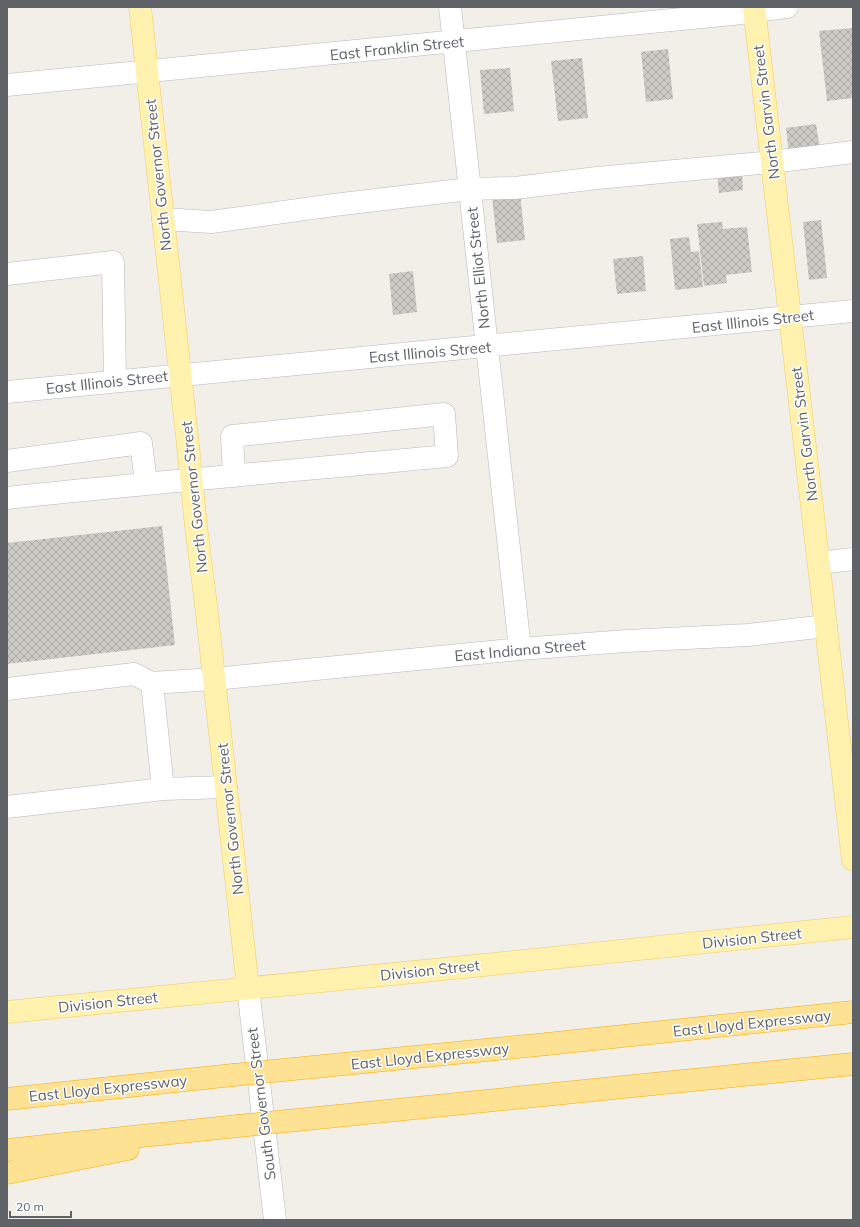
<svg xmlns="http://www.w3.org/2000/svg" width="860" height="1227" viewBox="0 0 860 1227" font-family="Mulish,sans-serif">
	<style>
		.building { fill: url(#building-cross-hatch) }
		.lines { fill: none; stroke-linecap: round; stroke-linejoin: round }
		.minor-casing { stroke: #b5b8bc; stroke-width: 23 }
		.major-casing { stroke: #f2c960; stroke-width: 23 }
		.highway-casing { stroke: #f9ab00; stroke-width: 23 }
		.minor { stroke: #fff; stroke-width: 22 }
		.major { stroke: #fff2af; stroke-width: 22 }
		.highway { stroke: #fde293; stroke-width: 22 }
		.highway-bridge-casing { stroke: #f9ab00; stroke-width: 23; stroke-linecap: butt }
		.highway-bridge { stroke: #fde293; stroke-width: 22 }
		.labels { text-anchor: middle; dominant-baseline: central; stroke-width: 3; stroke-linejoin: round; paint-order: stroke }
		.street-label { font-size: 15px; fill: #5f6368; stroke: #fff }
	</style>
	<defs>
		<pattern id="building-cross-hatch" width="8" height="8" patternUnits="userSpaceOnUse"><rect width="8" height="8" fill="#cccac5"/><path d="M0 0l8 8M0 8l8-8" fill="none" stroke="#a9a8a4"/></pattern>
	</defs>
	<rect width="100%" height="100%" fill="#f1efe8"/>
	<!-- building -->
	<path class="building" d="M853 28V98L827 101 819 31Z
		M668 49 673 99 646 102 641 52Z
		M582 58 588 118 558 121 551 61Z
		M510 68 514 111 484 114 480 70Z
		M816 124 820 150 789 154 786 128Z
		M742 171 743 190 719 193 717 173Z
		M520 193 525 240 497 243 492 196Z
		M821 220 827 278 809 280 803 222Z
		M722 222 723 229 747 227 752 272 726 275 727 283 704 286 697 224Z
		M689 237 691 252 699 251 703 287 675 290 670 239Z
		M643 256 646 291 617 294 613 259Z
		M413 271 417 312 393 315 389 274Z
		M162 526 175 645 7 664V543Z"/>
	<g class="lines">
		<!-- minor casing -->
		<g class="minor-casing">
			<path id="minor" d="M450 7 520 649
				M7 85 733 14 787 7
				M163 219 211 222 334 205 469 189 515 188 597 178 772 162 853 152
				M7 274 113 262 115 381
				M7 392C289 363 571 339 853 311
				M7 461 141 443 146 483
				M7 498C154 482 300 470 447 456L444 414 232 436 234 476
				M819 563 853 559
				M152 683 163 789
				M7 689 134 674 152 683 214 679 520 649 626 641 748 635 826 626
				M7 807 163 789 226 787
				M248 988 275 1220"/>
		</g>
		<!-- major casing -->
		<g class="major-casing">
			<path id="major" d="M140 7 189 455 196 526 206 605 248 988
				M754 7 853 860
				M7 1012 464 967 853 927"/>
		</g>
		<!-- highway casing -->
		<g class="highway-casing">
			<path id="highway" d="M547 1044 853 1012
				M554 1094 853 1064
				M7 1099 233 1075
				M7 1150 238 1126
				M7 1173 128 1149"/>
		</g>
		<!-- minor -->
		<use href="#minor" class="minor"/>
		<!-- major -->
		<use href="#major" class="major"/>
		<!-- highway -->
		<use href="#highway" class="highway"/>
		<!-- highway-bridge casing -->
		<g class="highway-bridge-casing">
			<path id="highway-bridge" d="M233 1075 547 1044
				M238 1126 554 1094"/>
		</g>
		<!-- highway-bridge -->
		<use href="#highway-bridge" class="highway-bridge"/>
	</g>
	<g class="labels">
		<!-- street labels -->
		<g class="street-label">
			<text transform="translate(397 48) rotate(-6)">East Franklin Street</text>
			<text transform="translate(766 112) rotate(-97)">North Garvin Street</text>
			<text transform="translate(158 175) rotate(-96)">North Governor Street</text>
			<text transform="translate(478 268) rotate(-96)">North Elliot Street</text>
			<text transform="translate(753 321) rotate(-6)">East Illinois Street</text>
			<text transform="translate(430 352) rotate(-5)">East Illinois Street</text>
			<text transform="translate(107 382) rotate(-6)">East Illinois Street</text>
			<text transform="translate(804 434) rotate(-97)">North Garvin Street</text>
			<text transform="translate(194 497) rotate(-96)">North Governor Street</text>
			<text transform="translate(520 650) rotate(-5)">East Indiana Street</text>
			<text transform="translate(230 819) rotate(-96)">North Governor Street</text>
			<text transform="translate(752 938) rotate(-6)">Division Street</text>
			<text transform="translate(430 970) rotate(-6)">Division Street</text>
			<text transform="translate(108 1002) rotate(-6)">Division Street</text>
			<text transform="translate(752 1023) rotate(-6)">East Lloyd Expressway</text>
			<text transform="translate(430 1056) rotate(-6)">East Lloyd Expressway</text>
			<text transform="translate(108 1088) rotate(-6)">East Lloyd Expressway</text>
			<text transform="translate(261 1104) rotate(-97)">South Governor Street</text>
		</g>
	</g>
	<!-- border -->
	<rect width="860" height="1227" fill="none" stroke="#5f6368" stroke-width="16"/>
	<!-- scale -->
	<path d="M10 1211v6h61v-6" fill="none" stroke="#5f6368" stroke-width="2"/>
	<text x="16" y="1211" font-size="12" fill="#5f6368" stroke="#ffffff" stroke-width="3" paint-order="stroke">20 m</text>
</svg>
